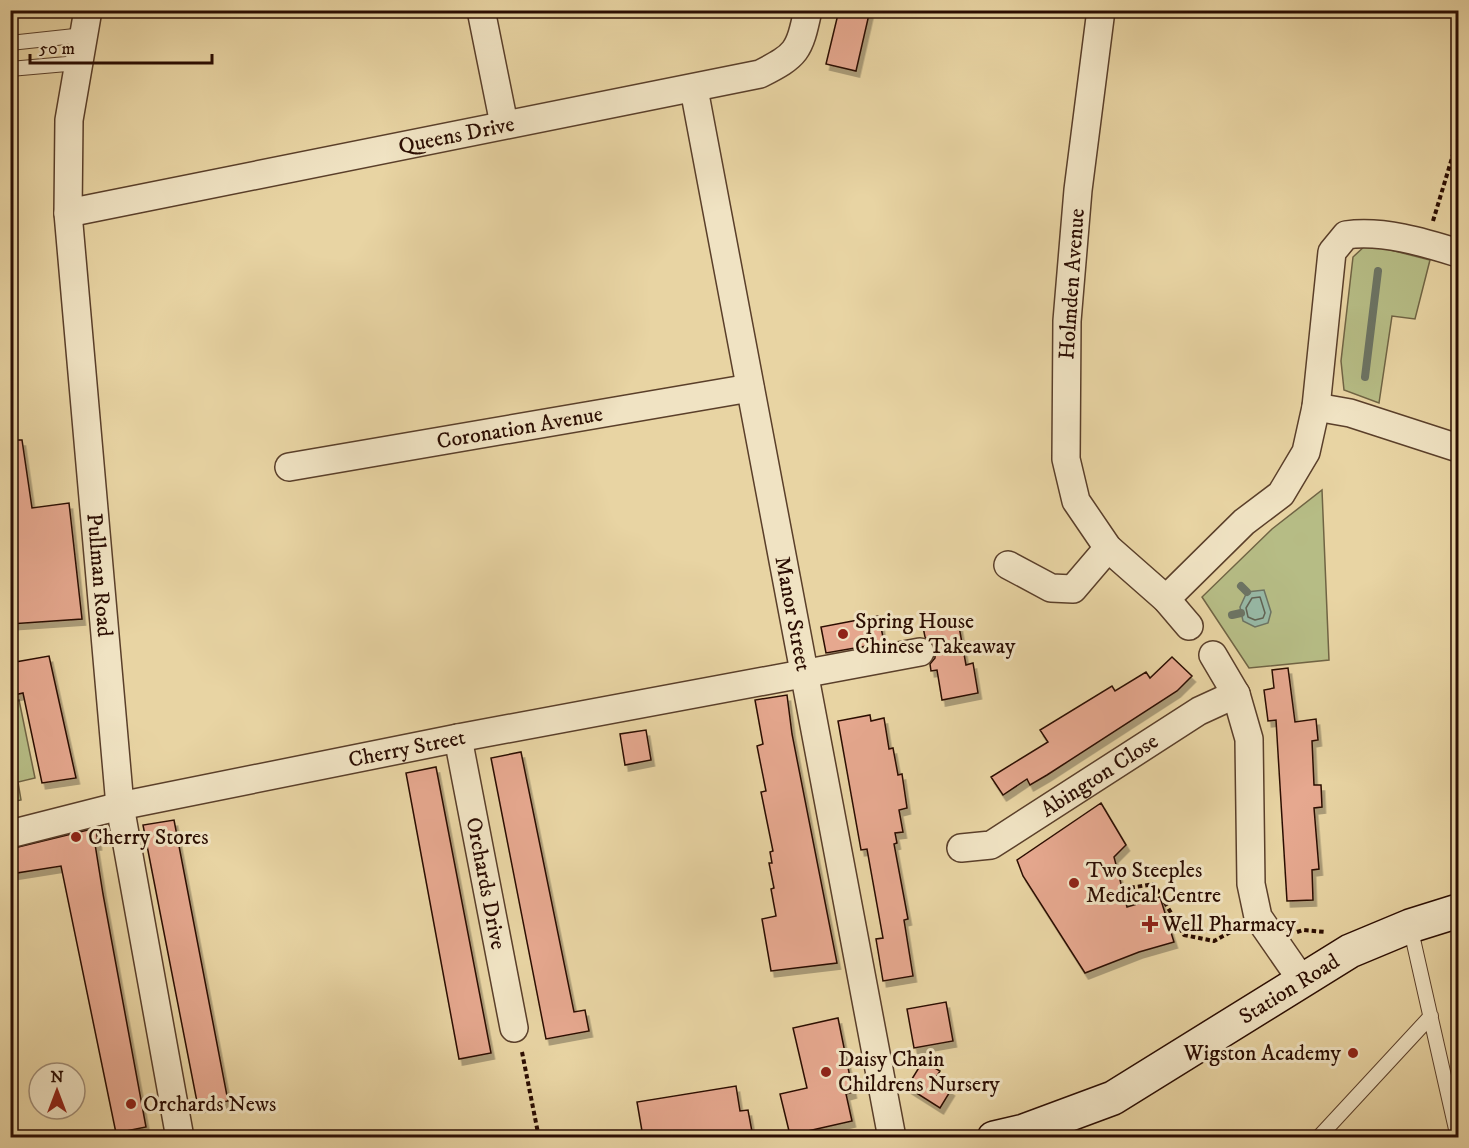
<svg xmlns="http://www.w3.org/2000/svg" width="1469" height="1148" viewBox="0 0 1469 1148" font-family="'IM FELL DW Pica',serif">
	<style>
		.green { fill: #b6bc85; stroke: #706444; stroke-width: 1.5 }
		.water { fill: #97b8a5; stroke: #6c7464; stroke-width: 1.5 }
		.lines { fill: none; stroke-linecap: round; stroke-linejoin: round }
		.shore { stroke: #616254; stroke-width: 1.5 }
		.stream { stroke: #6c7464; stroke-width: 8 }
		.building { fill: #e6a88f; stroke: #2b0d02; stroke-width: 1.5; filter: url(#shadow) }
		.lane-casing { stroke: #5a3f2a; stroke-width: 16 }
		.street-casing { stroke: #5a3f2a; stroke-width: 30 }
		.secondary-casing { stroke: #2b0d02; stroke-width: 36 }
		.path { stroke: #2b0d02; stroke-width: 4; stroke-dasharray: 4.5 3; stroke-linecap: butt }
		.lane { stroke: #f0e3c3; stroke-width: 14 }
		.street { stroke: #f0e3c3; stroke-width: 27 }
		.secondary { stroke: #f0e3c3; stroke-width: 33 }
		.poi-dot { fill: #8f2418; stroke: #f0e3c3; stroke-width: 2 }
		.labels { text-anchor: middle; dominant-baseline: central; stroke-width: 6; stroke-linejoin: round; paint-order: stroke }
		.street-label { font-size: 22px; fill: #2b0d02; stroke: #f0e3c3 }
		.poi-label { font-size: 22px; fill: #2b0d02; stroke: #f0e3c3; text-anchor: start }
	</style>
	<defs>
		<filter id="shadow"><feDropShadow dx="3.5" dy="6" stdDeviation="0" flood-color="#0004"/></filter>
	</defs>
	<rect width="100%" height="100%" fill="#e8d4a3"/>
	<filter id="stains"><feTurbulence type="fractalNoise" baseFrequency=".00333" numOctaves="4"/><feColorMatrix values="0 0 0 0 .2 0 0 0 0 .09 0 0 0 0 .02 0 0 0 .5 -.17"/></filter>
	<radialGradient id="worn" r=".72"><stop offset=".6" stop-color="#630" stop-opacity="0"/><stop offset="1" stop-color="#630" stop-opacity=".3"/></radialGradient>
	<!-- green -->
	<path class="green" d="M1367 244 1430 260 1415 319 1392 316 1379 403 1344 390 1341 361 1353 257Z
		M1322 490 1329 660 1249 668 1202 597 1272 529Z
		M19 700 35 778 18 782 21 800 11 802V702Z"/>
	<!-- water -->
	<path class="water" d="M1264 590 1271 612 1268 623 1255 627 1243 621 1240 607 1247 592Z"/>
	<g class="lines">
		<!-- shore -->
		<path class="shore" d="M1260 597 1265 613 1263 618 1255 620 1248 617 1246 608 1252 598Z"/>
		<!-- stream -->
		<path class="stream" d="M1365 377 1378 271
			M1241 586 1247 592
			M1232 615 1241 613"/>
	</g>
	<!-- building -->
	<path class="building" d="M839 10H870L856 71 826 64Z
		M10 440H22L32 508 69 503 82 619 10 624Z
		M879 616 884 643 826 653 821 627Z
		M958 621 966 665 973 663 978 693 942 700 937 670 931 671 930 664 935 658V649L925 637 923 627Z
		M49 656 76 778 42 783 23 693 10 696V663Z
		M1172 657 1192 676 1177 691 1047 775 1030 785 1027 779 1003 795 991 777 1048 742 1040 730 1112 686 1115 691 1146 672 1150 678Z
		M1288 668 1295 722 1316 719 1318 740 1312 741 1314 785H1321L1322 807 1314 808 1319 869 1312 870 1313 900 1287 901 1276 720 1268 721 1264 690 1274 688 1272 670Z
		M787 695 792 734 837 963 771 971 762 919 776 916 771 889 774 888 769 863H772L770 852 773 851 761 792 766 791 757 746 763 744 755 700Z
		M870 715 871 721 884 718 889 749 893 748 898 775 902 774 907 808 899 810 903 832 895 833 897 843 894 844 908 919 904 920 913 976 883 981 876 939 883 938 867 849 861 850 838 721Z
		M646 730 651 760 625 765 620 734Z
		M521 752 574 1012 585 1010 589 1031 546 1039 491 758Z
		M436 767 491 1053 459 1059 406 773Z
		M1101 803 1126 845 1114 857 1127 907 1160 897 1174 942 1139 952 1085 973 1023 876 1017 860Z
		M174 820 228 1101 198 1107 143 825Z
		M96 828 98 844H95L103 894 146 1127 116 1133 61 866 10 874V849Z
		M946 1002 953 1041 914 1048 907 1009Z
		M838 1018 853 1092 846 1094 852 1121 790 1135 780 1094 807 1088 793 1028Z
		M923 1061 940 1071 935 1079 951 1090 940 1108 907 1087Z
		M736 1086 740 1111 748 1110 753 1137H643L637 1102Z"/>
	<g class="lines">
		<!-- lane casing -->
		<g class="lane-casing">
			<path id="lane" d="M10 43 84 35
				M10 69 78 63
				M1410 926 1458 1138
				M1318 1138 1431 1016"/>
		</g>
		<!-- street casing -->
		<g class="street-casing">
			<g id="street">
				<path id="s1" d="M88 10 69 120 68 213 120 806 180 1138"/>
				<path d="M481 10 504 124"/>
				<path d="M1101 10 1078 190 1067 321 1066 459 1076 501 1108 548 1166 599 1189 626"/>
				<path id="s2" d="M694 89 892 1138"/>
				<path id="s3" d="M68 213 760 74C797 55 799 52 808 10"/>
				<path d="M1316 407 1350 413 1458 448"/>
				<path id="s4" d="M289 467 750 388"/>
				<path d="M1008 565 1051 588 1073 589 1108 548"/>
				<path d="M1166 599 1244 522 1281 494 1306 452 1316 407 1332 252 1346 235C1383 230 1423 242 1458 253"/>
				<path d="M1213 655 1236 694 1249 739 1251 884 1258 917 1303 982"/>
				<path id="s5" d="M458 738 514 1028"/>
				<path id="s6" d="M10 834 120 806 458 738 920 652"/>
				<path id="s7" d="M961 848 991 845 1199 711 1236 694"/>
			</g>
		</g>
		<!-- secondary casing -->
		<g class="secondary-casing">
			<g id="secondary">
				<path id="s8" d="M994 1138 1024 1131 1113 1098 1350 951 1410 926 1458 911"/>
			</g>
		</g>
		<!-- path -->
		<path class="path" d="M1433 221 1458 138
			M1458 810V834
			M1123 889 1154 884 1184 935 1214 941 1236 929
			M1297 932 1303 930 1326 932
			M522 1052 539 1138"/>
		<!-- lane -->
		<use href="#lane" class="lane"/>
		<!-- street -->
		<use href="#street" class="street"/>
		<!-- secondary -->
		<use href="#secondary" class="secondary"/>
	</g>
	<!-- markers -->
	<g class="poi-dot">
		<circle cx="843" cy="634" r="6"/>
		<circle cx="76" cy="837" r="6"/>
		<circle cx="1074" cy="883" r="6"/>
		<path d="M1147 915h6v6h6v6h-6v6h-6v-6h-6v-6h6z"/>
		<circle cx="1353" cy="1053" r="6"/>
		<circle cx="826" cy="1072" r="6"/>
		<circle cx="131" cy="1104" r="6"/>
	</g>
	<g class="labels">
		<!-- street labels -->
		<g class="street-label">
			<text stroke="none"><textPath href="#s3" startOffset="396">Queens Drive</textPath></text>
			<text transform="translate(1072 284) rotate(-86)">Holmden Avenue</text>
			<text stroke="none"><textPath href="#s4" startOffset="234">Coronation Avenue</textPath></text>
			<text stroke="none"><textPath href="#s1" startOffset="568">Pullman Road</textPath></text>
			<text stroke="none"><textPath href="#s2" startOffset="534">Manor Street</textPath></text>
			<text stroke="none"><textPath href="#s6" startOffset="406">Cherry Street</textPath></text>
			<text stroke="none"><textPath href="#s7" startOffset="159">Abington Close</textPath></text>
			<text stroke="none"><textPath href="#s5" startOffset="148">Orchards Drive</textPath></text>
			<text stroke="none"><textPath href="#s8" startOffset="333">Station Road</textPath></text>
		</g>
		<!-- poi labels -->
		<g class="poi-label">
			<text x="855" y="621">Spring House<tspan x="855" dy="25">Chinese Takeaway</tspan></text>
			<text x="88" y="837">Cherry Stores</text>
			<text x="1086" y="870">Two Steeples<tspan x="1086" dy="25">Medical Centre</tspan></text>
			<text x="1162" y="924">Well Pharmacy</text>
			<text x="1341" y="1053" text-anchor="end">Wigston Academy</text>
			<text x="838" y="1059">Daisy Chain<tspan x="838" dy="25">Childrens Nursery</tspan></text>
			<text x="143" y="1104">Orchards News</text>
		</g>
	</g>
	<!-- margin -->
	<rect width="1469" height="1148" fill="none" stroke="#e8d4a3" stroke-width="36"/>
	<rect x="12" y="12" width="1445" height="1124" fill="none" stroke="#2b0d02" stroke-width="3"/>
	<rect x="18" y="18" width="1433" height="1112" fill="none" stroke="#2b0d02" stroke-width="1.5"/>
	<!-- north arrow -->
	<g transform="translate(57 1091)"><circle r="28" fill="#f0e3c3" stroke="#a18d76" stroke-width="1.5"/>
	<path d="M0-4.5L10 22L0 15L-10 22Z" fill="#8f2418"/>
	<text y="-9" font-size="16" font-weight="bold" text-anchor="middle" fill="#2b0d02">N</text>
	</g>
	<!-- scale -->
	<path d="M30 54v9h182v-9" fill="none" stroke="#2b0d02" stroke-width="3"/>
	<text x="39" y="54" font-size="18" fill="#2b0d02" stroke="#f0e3c3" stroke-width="4.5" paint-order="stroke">50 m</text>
	<rect width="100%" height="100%" filter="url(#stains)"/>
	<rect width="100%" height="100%" fill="url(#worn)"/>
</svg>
